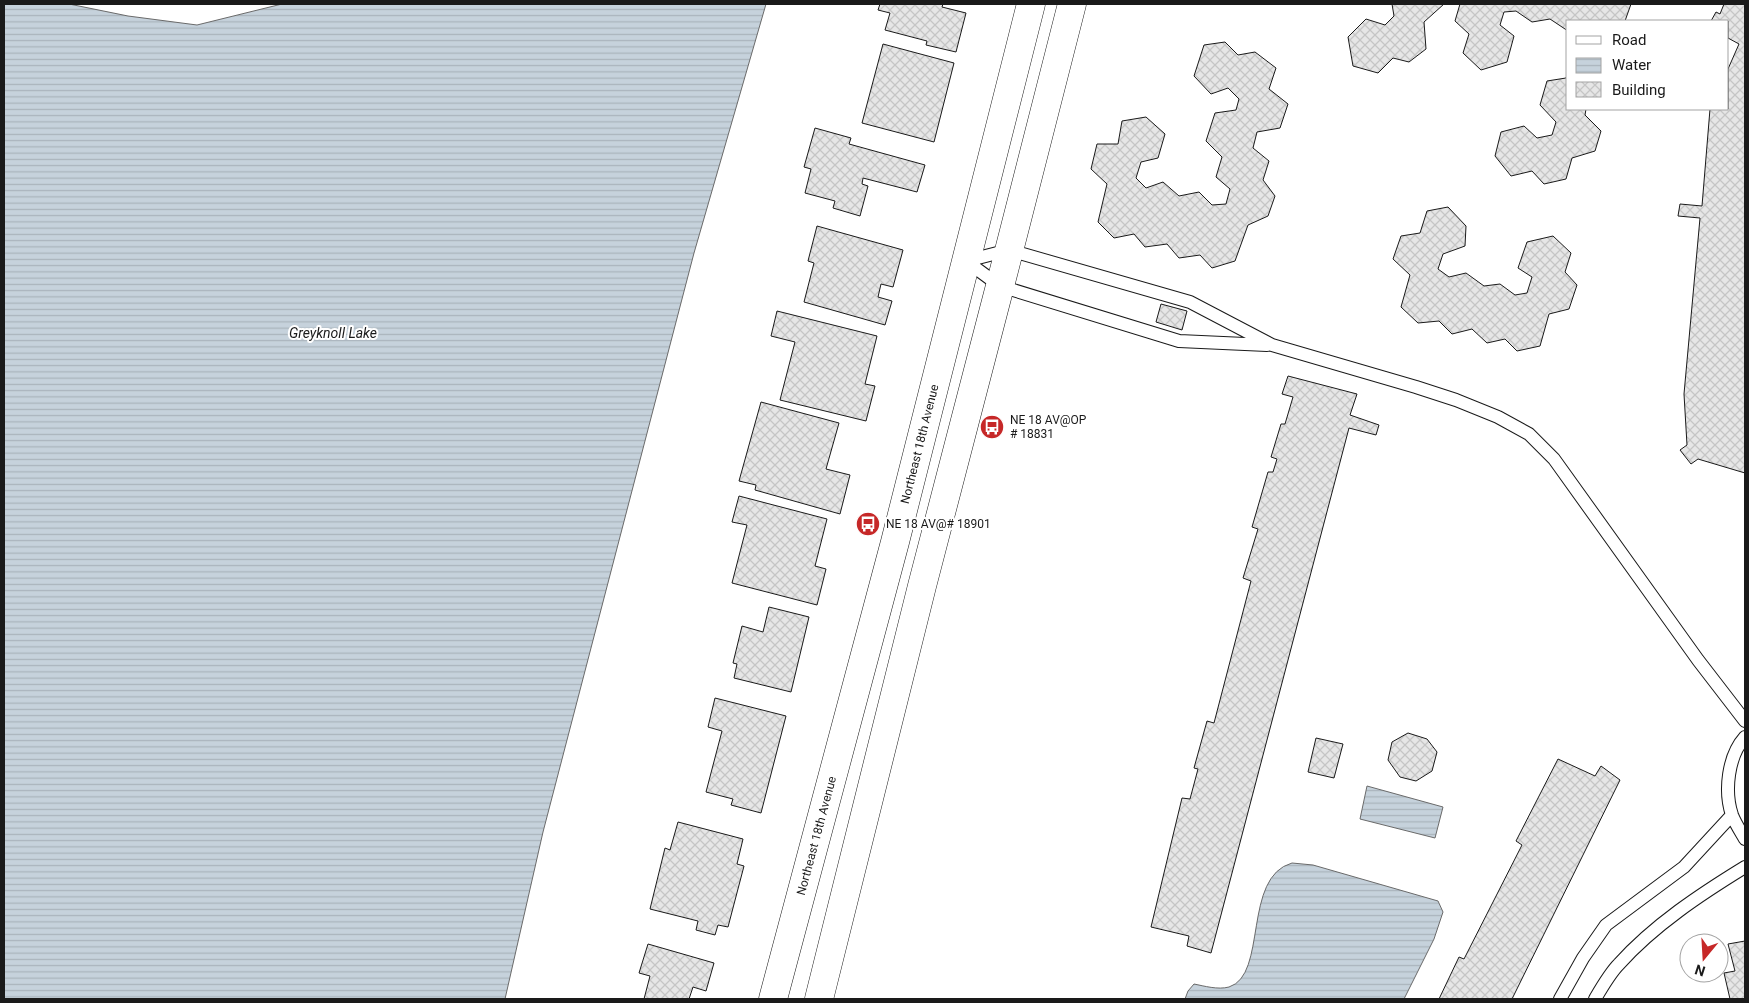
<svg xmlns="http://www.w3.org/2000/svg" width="1749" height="1003" viewBox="0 0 1749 1003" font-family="Roboto,sans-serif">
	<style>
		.water { fill: url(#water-rules); stroke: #6a6a6a }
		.building { fill: url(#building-cross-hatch); stroke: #1a1a1a }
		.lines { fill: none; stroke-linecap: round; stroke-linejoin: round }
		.service-casing { stroke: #1a1a1a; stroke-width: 14 }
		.tertiary-casing { stroke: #1a1a1a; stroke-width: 29 }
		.service { stroke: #fff; stroke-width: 12 }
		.tertiary { stroke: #fff; stroke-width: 28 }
		.labels { text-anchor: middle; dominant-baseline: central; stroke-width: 4; stroke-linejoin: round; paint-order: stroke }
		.poi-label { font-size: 12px; fill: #1a1a1a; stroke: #fff; text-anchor: start }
		.street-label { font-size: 12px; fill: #1a1a1a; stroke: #fff }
		.water-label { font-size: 14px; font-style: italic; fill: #1a1a1a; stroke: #fff }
	</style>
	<defs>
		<pattern id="water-rules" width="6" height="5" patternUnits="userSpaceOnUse" patternTransform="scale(1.25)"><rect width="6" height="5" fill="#c6d2dc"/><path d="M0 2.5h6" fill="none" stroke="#aab4bc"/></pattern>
		<pattern id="building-cross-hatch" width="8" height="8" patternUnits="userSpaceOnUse" patternTransform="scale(1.25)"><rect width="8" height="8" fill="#e6e6e6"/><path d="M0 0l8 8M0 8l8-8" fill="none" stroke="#c5c5c5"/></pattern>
	</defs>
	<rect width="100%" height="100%" fill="#fff"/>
	<!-- water -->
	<path class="water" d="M4 4H69L128 16 197 25 282 4H766L694 253 543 832 505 999H4Z
		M1367 786 1443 807 1435 838 1360 819Z
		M1292 863 1313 865 1438 901 1443 912 1434 939 1404 999H1185L1188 991 1194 984C1204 986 1218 990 1229 987 1268 975 1242 877 1292 863Z"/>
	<!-- building -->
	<path class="building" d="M880 4H943L942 7 966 13 956 52 926 45 927 41 885 30 890 13 878 10Z
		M1392 4H1444L1424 22 1426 49 1409 62 1393 58 1378 73 1353 66 1348 37 1366 19 1385 25 1394 16Z
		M1460 4H1631L1625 21H1568V31L1550 19 1532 22 1516 11 1504 12 1500 25 1514 36 1507 62 1481 70 1463 53 1469 34 1455 21Z
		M1724 4H1745V473L1698 459 1691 464 1680 450 1687 445 1684 394 1700 218 1678 216 1680 204 1702 206 1710 109H1728V69L1739 44 1728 38V21H1711L1716 12 1720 14Z
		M1225 42 1238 55 1255 52 1276 68 1269 89 1288 104 1280 128 1257 132 1253 148 1269 161 1263 180 1275 196 1268 216 1248 225 1235 261 1212 268 1200 255 1179 258 1167 244 1145 247 1134 234 1114 238 1098 222 1107 184 1091 169 1097 144H1118L1122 121 1146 117 1165 134 1158 158 1141 162 1136 178 1146 188 1163 182 1179 196 1199 192 1212 205 1226 204 1230 189 1216 177 1222 157 1206 141 1215 113 1236 110 1239 99 1228 88 1211 94 1194 76 1204 45Z
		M883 44 954 63 934 142 862 123Z
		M1568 72V109H1586L1585 115 1601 131 1595 151 1572 158 1566 179 1544 184 1532 171 1511 176 1495 156 1501 132 1524 126 1537 138 1552 135 1556 122 1540 105 1547 81 1566 78Z
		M815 128 851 138 849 144 925 165 917 192 863 178 862 184 868 186 860 216 833 208 835 201 805 193 811 169 804 167Z
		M1448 207 1466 226 1465 246 1443 254 1438 269 1449 277 1466 273 1484 286 1500 284 1515 295 1527 293 1532 277 1518 268 1527 242 1553 236 1571 253 1565 272 1577 285 1569 309 1549 314 1540 346 1517 351 1505 339 1487 343 1472 329 1452 334 1439 321 1418 323 1401 307 1410 275 1393 259 1401 236 1420 233 1427 211Z
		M817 226 903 250 893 287 881 284 878 297 892 301 885 325 804 302 814 263 808 261Z
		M1161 304 1187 311 1182 330 1156 322Z
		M777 311 877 336 865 384 875 386 866 421 780 400 795 342 771 336Z
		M1288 376 1357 394 1350 415 1379 425 1376 435 1349 428 1211 953 1187 946 1189 936 1151 927 1182 798 1190 799 1198 769 1194 768 1207 721 1214 723 1251 581 1243 578 1258 529 1252 527 1268 472H1273L1277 459 1271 457 1281 424H1285L1293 397 1282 394Z
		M761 402 839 423 826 469 850 475 840 514 755 490 756 485 739 481Z
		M739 496 827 519 815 566 826 569 817 605 732 583 747 525 732 522Z
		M769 607 809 617 791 692 734 678 737 664 733 663 742 626 763 632Z
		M715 698 786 716 761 813 731 805 733 799 706 792 722 731 708 727Z
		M1408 733 1427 739 1437 752 1432 771 1416 781 1400 777 1388 760 1392 742Z
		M1316 738 1343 744 1334 778 1308 772Z
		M1558 759 1595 776 1601 766 1620 780 1512 999H1439L1459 957 1464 959 1522 845 1516 841Z
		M678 822 743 839 737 864 744 866 728 927 718 925 715 935 696 930 698 921 650 909 665 848 670 850Z
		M1745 941V999H1730L1724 973 1735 971 1728 944Z
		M648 944 714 963 706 991 693 987 689 999H644L650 976 639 973Z"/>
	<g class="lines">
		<!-- service casing -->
		<g class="service-casing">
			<path id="service" d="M966 261 1009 250 1190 302 1272 345 1416 387 1456 400 1498 417 1529 434 1554 459 1698 660 1745 721
				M966 261 1000 286 1179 341 1267 345
				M1745 737C1728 756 1724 791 1732 815 1735 823 1741 832 1745 839
				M1560 999 1583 958 1606 925 1684 867 1732 815
				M1595 999C1602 987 1610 973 1619 964 1654 925 1701 894 1745 867"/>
		</g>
		<!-- tertiary casing -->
		<g class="tertiary-casing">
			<g id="tertiary">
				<path id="s1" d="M773 999 895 542 1031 4"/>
				<path d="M819 999 922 586 1000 286 1072 4"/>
			</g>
		</g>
		<!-- service -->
		<use href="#service" class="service"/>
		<!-- tertiary -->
		<use href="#tertiary" class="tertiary"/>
	</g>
	<!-- icons -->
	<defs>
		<g id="bus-disc" transform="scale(1.25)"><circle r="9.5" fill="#c62828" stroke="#fff"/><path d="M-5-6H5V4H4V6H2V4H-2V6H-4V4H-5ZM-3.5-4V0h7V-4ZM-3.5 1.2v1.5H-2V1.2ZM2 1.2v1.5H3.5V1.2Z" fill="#fff"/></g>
	</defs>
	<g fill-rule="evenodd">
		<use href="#bus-disc" x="992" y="427"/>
		<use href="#bus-disc" x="868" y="524"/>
	</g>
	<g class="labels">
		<!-- poi labels -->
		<g class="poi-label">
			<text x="1010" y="420">NE 18 AV@OP<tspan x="1010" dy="14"># 18831</tspan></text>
			<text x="886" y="524">NE 18 AV@# 18901</text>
		</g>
		<!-- street labels -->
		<g class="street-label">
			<text stroke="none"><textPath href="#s1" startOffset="574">Northeast 18th Avenue</textPath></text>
			<text stroke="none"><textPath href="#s1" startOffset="169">Northeast 18th Avenue</textPath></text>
		</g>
		<!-- water labels -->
		<g class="water-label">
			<text x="333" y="333">Greyknoll Lake</text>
		</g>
	</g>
	<!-- border -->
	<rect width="1749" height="1003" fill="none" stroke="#1a1a1a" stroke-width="10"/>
	<!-- legend -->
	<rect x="1566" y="20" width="162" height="90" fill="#ffffff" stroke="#a3a3a3"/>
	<rect x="1576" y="36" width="25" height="8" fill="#ffffff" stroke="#a3a3a3"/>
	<text x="1612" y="45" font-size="15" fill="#1a1a1a">Road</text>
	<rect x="1576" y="58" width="25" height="15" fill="url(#water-rules)" stroke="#a3a3a3"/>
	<text x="1612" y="70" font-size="15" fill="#1a1a1a">Water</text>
	<rect x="1576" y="82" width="25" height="15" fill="url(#building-cross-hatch)" stroke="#a3a3a3"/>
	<text x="1612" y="95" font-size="15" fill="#1a1a1a">Building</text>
	<!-- north arrow -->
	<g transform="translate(1704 958) rotate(198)"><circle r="24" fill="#ffffff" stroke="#a3a3a3"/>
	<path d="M0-4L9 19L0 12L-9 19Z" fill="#c62828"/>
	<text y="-8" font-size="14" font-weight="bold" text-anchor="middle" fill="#1a1a1a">N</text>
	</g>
</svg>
